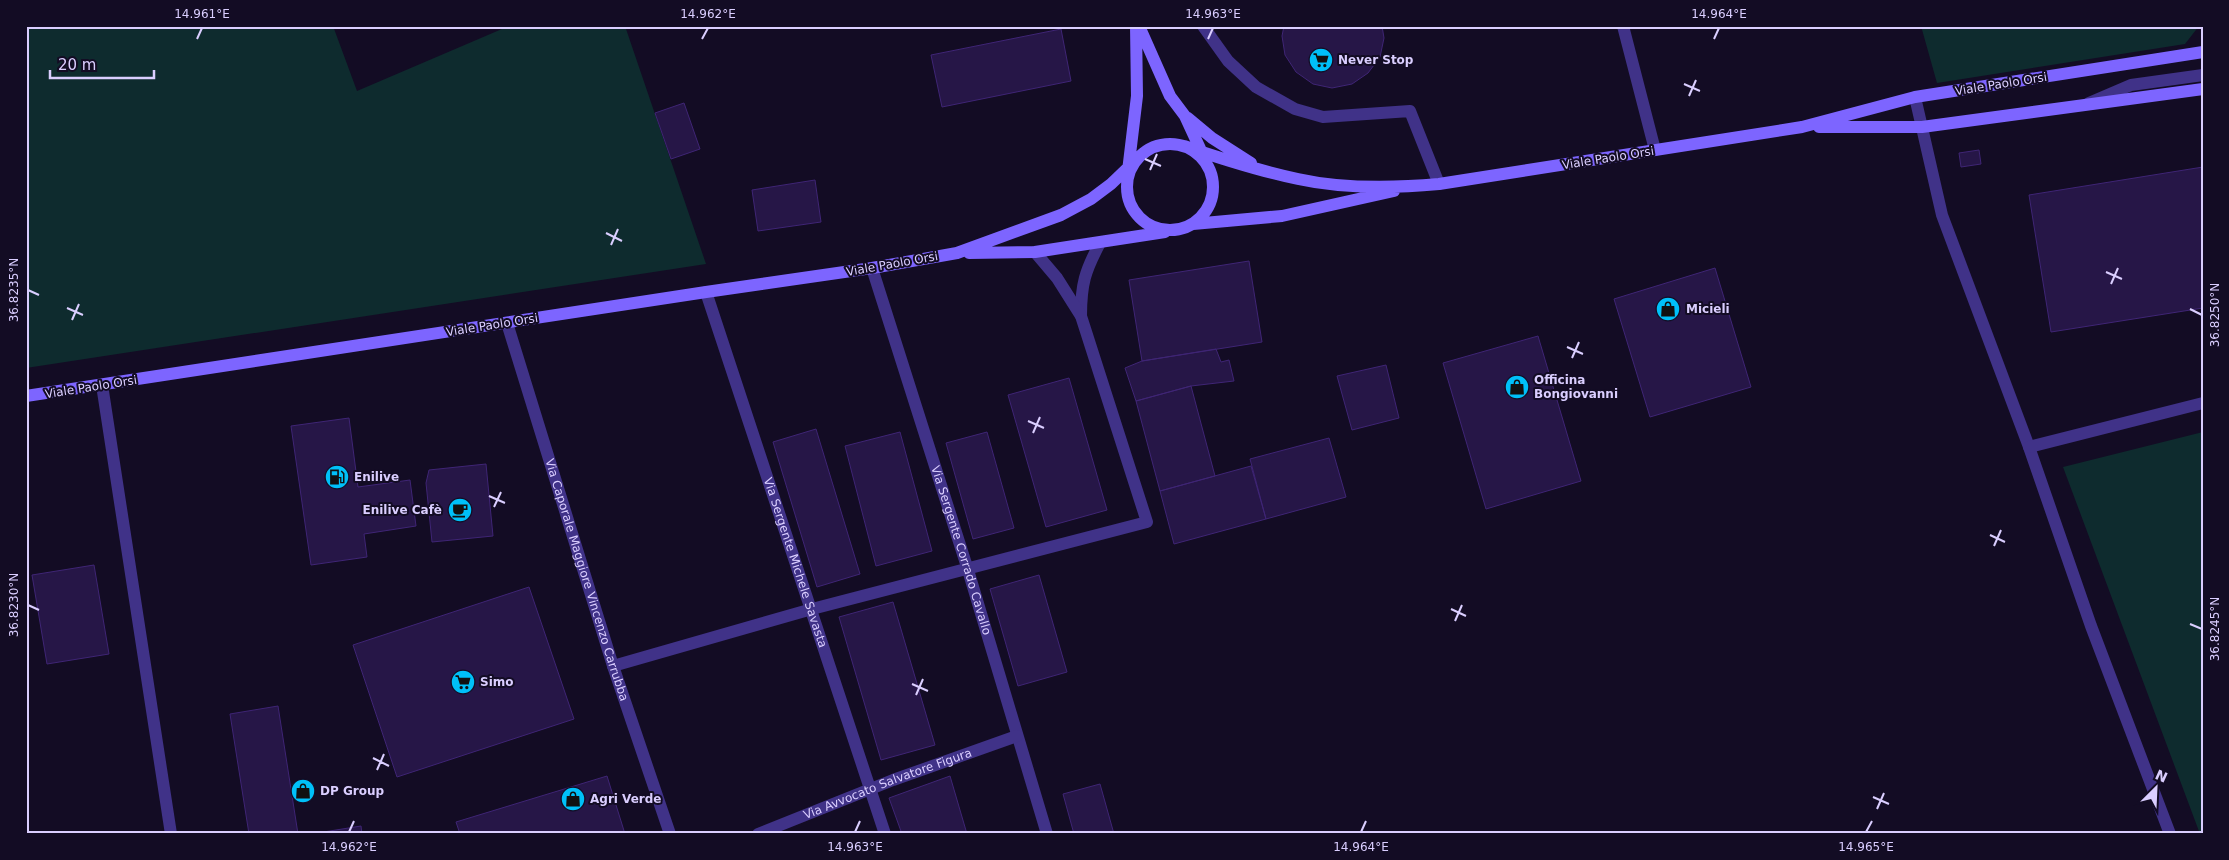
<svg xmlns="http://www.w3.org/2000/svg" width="2229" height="860" viewBox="0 0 2229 860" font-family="'DejaVu Sans',sans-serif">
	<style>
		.green { fill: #0e2b2e }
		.building { fill: #261647; stroke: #3f2575 }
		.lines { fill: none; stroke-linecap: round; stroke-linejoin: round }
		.lane { stroke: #403288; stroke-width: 12 }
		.street { stroke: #403288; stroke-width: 12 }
		.secondary { stroke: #7d65ff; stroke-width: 12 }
		.ticks { fill: none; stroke: #daceff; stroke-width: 2 }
		.labels { text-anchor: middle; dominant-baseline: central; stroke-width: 4; stroke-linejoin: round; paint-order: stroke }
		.poi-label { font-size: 12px; font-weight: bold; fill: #daceff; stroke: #130c24; text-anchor: start }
		.street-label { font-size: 12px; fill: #daceff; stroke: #130c24 }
		.neatline { fill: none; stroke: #daceff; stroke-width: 2 }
		.ticks-label { font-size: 12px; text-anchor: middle; fill: #daceff }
	</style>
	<rect width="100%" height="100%" fill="#130c24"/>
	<!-- green -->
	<path class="green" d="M26 26H333L357 91 509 26H625L706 264 26 368Z
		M1921 26H2199L2185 44 1937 83Z
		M2203 432V834H2200L2063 467Z"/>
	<!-- building -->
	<path class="building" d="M1284 26H1382L1384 38 1380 57 1368 73 1352 84 1332 88 1313 84 1296 72 1285 55 1282 36Z
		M1061 29 1071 81 942 107 931 55Z
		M684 103 700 149 671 159 655 113Z
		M1979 150 1981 164 1961 167 1959 153Z
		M2203 167V308L2051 332 2029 195Z
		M815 180 821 222 758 231 752 190Z
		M1249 261 1262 342 1142 361 1129 280Z
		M1715 268 1751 387 1650 417 1614 299Z
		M1538 336 1581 481 1486 509 1443 363Z
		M1216 349 1221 362 1229 360 1234 381 1191 386 1136 401 1125 368 1142 361Z
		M1386 365 1399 418 1352 430 1337 376Z
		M1069 378 1107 510 1046 527 1008 395Z
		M1191 386 1215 476 1160 491 1136 401Z
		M349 418 358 487 410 480 416 526 364 534 367 557 311 565 291 426Z
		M816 429 860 574 817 587 773 442Z
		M900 432 932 551 876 566 845 446Z
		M987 432 1014 528 973 539 946 443Z
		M1329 438 1346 497 1266 519 1250 459Z
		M486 464 493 536 432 542 426 483 429 470Z
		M1251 466 1266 519 1174 544 1160 491Z
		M94 565 109 654 47 664 32 575Z
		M1039 575 1067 672 1018 686 990 589Z
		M529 587 574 719 397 777 353 645Z
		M893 602 935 745 881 760 839 617Z
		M278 706 298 834H249L230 714Z
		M607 776 625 834H460L456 822Z
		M950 776 967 834H902L889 798Z
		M1100 784 1114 834H1074L1063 794Z
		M361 826 362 834H311Z"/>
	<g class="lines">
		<!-- lane -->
		<path class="lane" d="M1203 26 1228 61 1256 87 1295 109 1323 117 1410 111 1439 184"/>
		<!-- street -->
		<g class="street">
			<path d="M1623 26 1655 150"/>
			<path d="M1915 97 1942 215 2029 447 2091 626 2170 834"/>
			<path d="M2089 103 2131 85 2203 75"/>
			<path id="s1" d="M872 268 968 570 1047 834"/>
			<path id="s2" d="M706 292 885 834"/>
			<path d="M1081 316C1081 284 1085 271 1100 243"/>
			<path id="s3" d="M507 323 613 666 670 834"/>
			<path d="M102 385 171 834"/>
			<path d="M2029 447 2203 403"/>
			<path d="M613 666 812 609 1147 522 1081 316 1057 278 1035 252"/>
			<path id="s4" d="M758 834 893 780 1017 736"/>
		</g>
		<!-- secondary -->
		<path class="secondary" d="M1139 26 1170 96 1185 116 1203 155
			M1188 118 1212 138 1251 163
			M1819 127H1922L2203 89
			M1127 187a43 43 0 1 1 86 0a43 43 0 1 1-86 0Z
			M1184 146C1222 159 1260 171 1298 179 1343 189 1394 188 1439 184L1802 127 1915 97 2203 52
			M1128 171 1137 96 1136 26
			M1193 224 1282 216 1394 191
			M969 253 1035 252 1165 232
			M26 396 706 292 872 268 957 253 1061 215 1091 199 1111 184 1135 161"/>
	</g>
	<!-- ticks -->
	<path class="ticks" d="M197 39 202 28M702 39 708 28M1208 39 1213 28M1714 39 1719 28M1684 84 1700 91M1689 96 1696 80M1145 159 1161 166M1150 170 1157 154M606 233 622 241M611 245 618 229M2106 272 2122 279M2111 284 2118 268M28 290 39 295M67 308 83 315M2190 309 2202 315M72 320 79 304M1567 347 1583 354M1572 358 1579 342M1028 421 1044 428M1033 433 1040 417M489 496 505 503M494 507 501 492M1990 535 2005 542M1994 546 2001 530M28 605 39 610M1451 609 1466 616M1455 621 1462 605M2190 624 2202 629M912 684 928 691M916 695 923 679M373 758 389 766M377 770 384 754M1873 797 1889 804M1877 809 1884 793M349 832 354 821M855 832 860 821M1361 832 1366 821M1866 832 1872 821"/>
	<!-- icons -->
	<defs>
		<g id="supermarket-disc" transform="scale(1.25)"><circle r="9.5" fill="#00c0f9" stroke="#130c24"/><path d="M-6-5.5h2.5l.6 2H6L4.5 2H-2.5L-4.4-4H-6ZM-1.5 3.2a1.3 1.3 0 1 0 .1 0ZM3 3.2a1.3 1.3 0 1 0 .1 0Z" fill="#111"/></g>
		<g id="shop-disc" transform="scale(1.25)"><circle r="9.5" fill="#00c0f9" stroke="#130c24"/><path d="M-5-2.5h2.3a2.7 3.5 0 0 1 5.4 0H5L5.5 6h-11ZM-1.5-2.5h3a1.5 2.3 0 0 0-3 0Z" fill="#111"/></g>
		<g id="fuel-disc" transform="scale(1.25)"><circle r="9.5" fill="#00c0f9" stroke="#130c24"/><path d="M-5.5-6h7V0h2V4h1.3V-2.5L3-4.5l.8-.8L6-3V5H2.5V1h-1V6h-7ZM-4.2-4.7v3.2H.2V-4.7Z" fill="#111"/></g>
		<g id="cafe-disc" transform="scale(1.25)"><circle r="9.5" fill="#00c0f9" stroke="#130c24"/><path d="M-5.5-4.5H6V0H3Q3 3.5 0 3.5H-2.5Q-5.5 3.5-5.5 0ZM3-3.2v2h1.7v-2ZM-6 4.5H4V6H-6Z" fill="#111"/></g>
	</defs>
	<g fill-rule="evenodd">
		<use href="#supermarket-disc" x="1321" y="60"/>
		<use href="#shop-disc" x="1668" y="309"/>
		<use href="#shop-disc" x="1517" y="387"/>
		<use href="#fuel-disc" x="337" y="477"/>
		<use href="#cafe-disc" x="460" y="510"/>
		<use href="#supermarket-disc" x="463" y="682"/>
		<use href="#shop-disc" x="303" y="791"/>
		<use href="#shop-disc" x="573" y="799"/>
	</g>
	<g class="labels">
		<!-- poi labels -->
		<g class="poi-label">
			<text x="1338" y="60">Never Stop</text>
			<text x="1686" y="309">Micieli</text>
			<text x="1534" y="380">Officina<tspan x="1534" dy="14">Bongiovanni</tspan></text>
			<text x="354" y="477">Enilive</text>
			<text x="442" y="510" text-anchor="end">Enilive Cafè</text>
			<text x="480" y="682">Simo</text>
			<text x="320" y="791">DP Group</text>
			<text x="590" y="799">Agri Verde</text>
		</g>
		<!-- street labels -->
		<g class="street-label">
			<text transform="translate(2001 84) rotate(-9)">Viale Paolo Orsi</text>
			<text transform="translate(1608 158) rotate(-9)">Viale Paolo Orsi</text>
			<text transform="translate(892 264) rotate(-10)">Viale Paolo Orsi</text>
			<text transform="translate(492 325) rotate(-9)">Viale Paolo Orsi</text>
			<text transform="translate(91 387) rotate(-9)">Viale Paolo Orsi</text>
			<text stroke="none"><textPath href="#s1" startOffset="296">Via Sergente Corrado Cavallo</textPath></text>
			<text stroke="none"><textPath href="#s2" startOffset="285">Via Sergente Michele Savasta</textPath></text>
			<text stroke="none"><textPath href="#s3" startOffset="269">Via Caporale Maggiore Vincenzo Carrubba</textPath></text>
			<text stroke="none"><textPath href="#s4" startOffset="139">Via Avvocato Salvatore Figura</textPath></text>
		</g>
	</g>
	<!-- border -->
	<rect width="2229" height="860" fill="none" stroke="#130c24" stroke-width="55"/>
	<!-- north arrow -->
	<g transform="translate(2156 788) rotate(24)" stroke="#130c24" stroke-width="4" paint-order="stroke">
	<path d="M0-4L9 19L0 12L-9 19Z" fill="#daceff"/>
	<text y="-8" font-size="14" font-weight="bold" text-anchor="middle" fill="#daceff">N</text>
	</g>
	<!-- scale -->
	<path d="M50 70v8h104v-8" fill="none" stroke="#daceff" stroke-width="2.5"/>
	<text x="58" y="70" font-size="15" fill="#daceff" stroke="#130c24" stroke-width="4" paint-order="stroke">20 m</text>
	<rect x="28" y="28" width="2174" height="804" class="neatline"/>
	<g class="ticks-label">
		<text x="202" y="18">14.961°E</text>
		<text x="708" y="18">14.962°E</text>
		<text x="1213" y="18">14.963°E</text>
		<text x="1719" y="18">14.964°E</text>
		<text transform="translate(14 290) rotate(-90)" y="4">36.8235°N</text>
		<text transform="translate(2215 315) rotate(-90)" y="4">36.8250°N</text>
		<text transform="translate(14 605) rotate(-90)" y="4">36.8230°N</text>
		<text transform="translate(2215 629) rotate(-90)" y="4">36.8245°N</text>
		<text x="349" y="851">14.962°E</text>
		<text x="855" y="851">14.963°E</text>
		<text x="1361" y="851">14.964°E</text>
		<text x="1866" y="851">14.965°E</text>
	</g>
</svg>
